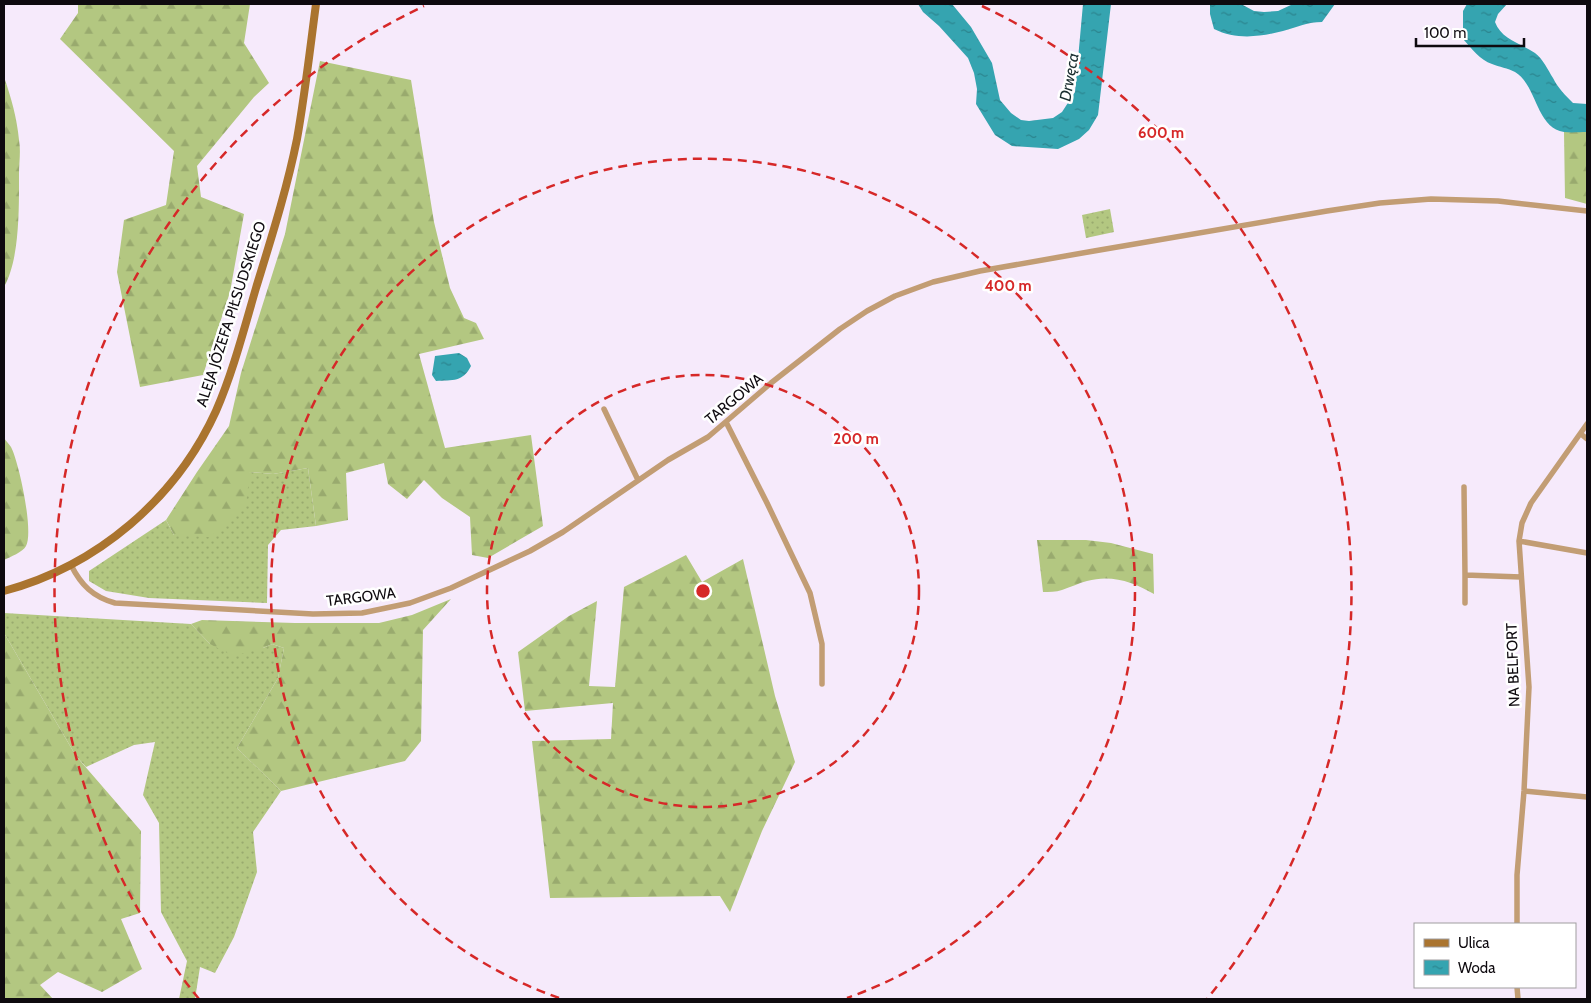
<svg xmlns="http://www.w3.org/2000/svg" width="1591" height="1003" viewBox="0 0 1591 1003" font-family="Cabin,sans-serif">
	<style>
		.grass { fill: url(#grass-dots) }
		.forest { fill: url(#forest-firs) }
		.water { fill: url(#water-ripples) }
		.lines { fill: none; stroke-linecap: round; stroke-linejoin: round }
		.street { stroke: #c29d74; stroke-width: 5.5 }
		.secondary { stroke: #aa742f; stroke-width: 8 }
		.ring { fill: none; stroke: #d62828; stroke-width: 2.5; stroke-dasharray: 9 6 }
		.labels { text-anchor: middle; dominant-baseline: central; stroke-width: 5; stroke-linejoin: round; paint-order: stroke }
		.street-label { font-size: 15px; fill: #0e0a0f; stroke: #fff }
		.water-label { font-size: 16px; font-style: italic; fill: #1a2e30; stroke: #fff }
		.centre { fill: #d62828; stroke: #fff; stroke-width: 2.5 }
		.ring-label { font-size: 15px; text-anchor: middle; font-weight: bold; fill: #d62828; stroke: #fff; stroke-width: 5; stroke-linejoin: round; paint-order: stroke }
	</style>
	<defs>
		<pattern id="grass-dots" width="8" height="8" patternUnits="userSpaceOnUse" patternTransform="scale(1.25)"><rect width="8" height="8" fill="#b3c781"/><path d="M2 2h.1M6 6h.1" fill="none" stroke="#99aa6e" stroke-width="1.8" stroke-linecap="round"/></pattern>
		<pattern id="forest-firs" width="22" height="20" patternUnits="userSpaceOnUse" patternTransform="scale(1.25)"><rect width="22" height="20" fill="#b3c781"/><path d="M5 1l3.5 6h-7zM16 11l3.5 6h-7z" fill="#99aa6e"/></pattern>
		<pattern id="water-ripples" width="26" height="14" patternUnits="userSpaceOnUse" patternTransform="scale(1.25)"><rect width="26" height="14" fill="#35a4b0"/><path d="M2 4q2-2 4 0t4 0M15 11q2-2 4 0t4 0" fill="none" stroke="#2b848e"/></pattern>
	</defs>
	<rect width="100%" height="100%" fill="#f6eafb"/>
	<!-- grass -->
	<path class="grass" d="M1110 209 1114 232 1086 238 1082 215Z
		M308 468 316 526 281 530 268 545 267 603 149 598 106 591 89 581V571L166 520 174 535 250 472 273 474Z
		M4 613 191 624 210 644 263 648 272 644 284 648 278 678 237 748 281 791 253 832 257 872 234 937 215 973 200 967 195 999H179L187 961 161 912 159 823 143 795 155 742 134 745 86 767 76 756 4 633Z"/>
	<!-- forest -->
	<path class="forest" d="M78 4H250L244 43 269 83 254 97 197 166 201 197 244 214 230 292 203 375 140 387 117 272 124 220 166 205 174 151 60 39 78 13Z
		M320 61 411 80 434 222 450 288 464 318 476 323 484 339 419 354 445 448 531 435 543 526 488 558 472 555 470 517 442 498 424 480 407 499 388 484 384 463 346 473 348 520 316 526 308 468 273 474 250 472 246 503 229 523 209 537 174 535 166 520 197 472 229 426 241 373 285 234Z
		M4 77C11 97 17 118 19 140 21 151 19 163 19 174 19 206 20 259 4 287Z
		M1564 132H1587V204L1565 198Z
		M4 438C6 441 9 444 11 447 19 462 34 532 26 546 23 552 10 557 4 560Z
		M1037 540H1086L1111 543 1153 554 1154 594C1134 582 1111 574 1087 581 1079 583 1071 587 1062 590 1056 592 1049 592 1043 592Z
		M686 555 702 582 743 559 775 696 795 762 762 831 730 912 720 896 550 898 532 741 611 739 613 703 525 711 518 652 569 616 597 601 589 686 615 687 624 587Z
		M451 599 423 630 421 741 405 761 281 791 237 748 278 678 284 648 272 644 263 648 233 656 210 644 191 624 202 620 295 623H379L412 615Z
		M4 633 76 756 141 831 140 913 121 919 142 969 102 992 58 972 40 985 53 999H4Z"/>
	<!-- water -->
	<path class="water" d="M918 4H952L971 27 992 63 1000 100 1011 113 1021 120 1029 121 1053 118 1062 112 1075 92 1083 4H1111L1098 115 1089 130 1079 139 1058 149 1012 146 995 135 976 104 977 89 974 73 968 58 939 26 923 12Z
		M1210 4H1241L1254 11 1264 12 1278 11 1293 4H1335L1322 22C1308 22 1297 27 1283 31 1260 37 1236 40 1214 29L1210 14Z
		M1467 4H1507L1498 14 1495 22C1501 39 1520 43 1535 53 1543 59 1548 70 1553 78 1558 88 1566 96 1573 103L1587 104V132C1580 132 1571 133 1564 132 1536 128 1537 85 1515 72 1508 68 1499 67 1492 64 1480 60 1472 49 1463 39V11Z
		M459 353 467 358 471 366C463 382 453 380 436 381L432 375 435 356Z"/>
	<g class="lines">
		<!-- street -->
		<path class="street" d="M604 409 638 480
			M726 422 767 503 810 593 822 644V684
			M1581 434 1587 439
			M1464 487 1465 575 1521 577
			M1519 541 1587 553
			M71 565C81 585 93 597 115 603L313 614 362 613 410 603 451 588 530 551 563 532 668 460 708 437 771 383 840 329 867 311 895 296 933 282 980 271 1094 251 1327 211 1380 203 1431 199 1498 201 1587 211
			M1465 603V575
			M1524 791 1587 797
			M1517 924V875L1524 791 1529 687 1519 541 1522 523 1531 503 1587 424
			M1517 987 1518 999"/>
		<!-- secondary -->
		<path class="secondary" d="M4 591C97 566 176 499 216 411 233 372 244 329 256 288 271 239 287 189 297 139 305 94 310 49 316 4"/>
	</g>
	<!-- distance rings -->
	<g class="ring">
		<circle cx="703" cy="591" r="216"/>
		<path d="M559 998A432 432 0 1 1 847 998"/>
		<path d="M199 999A648 648 0 0 1 424 6M982 6A648 648 0 0 1 1207 999"/>
	</g>
	<g class="labels">
		<!-- street labels -->
		<g class="street-label">
			<text transform="translate(231 314) rotate(-72)">ALEJA JÓZEFA PIŁSUDSKIEGO</text>
			<text transform="translate(734 399) rotate(-40)">TARGOWA</text>
			<text transform="translate(361 597) rotate(-7)">TARGOWA</text>
			<text transform="translate(1513 665) rotate(-92)">NA BELFORT</text>
		</g>
		<!-- water labels -->
		<g class="water-label">
			<text transform="translate(1069 77) rotate(-80)">Drwęca</text>
		</g>
	</g>
	<circle cx="703" cy="591" r="8" class="centre"/>
	<g class="ring-label">
		<text x="1161" y="138">600 m</text>
		<text x="1008" y="291">400 m</text>
		<text x="856" y="444">200 m</text>
	</g>
	<!-- border -->
	<rect width="1591" height="1003" fill="none" stroke="#0e0a0f" stroke-width="10"/>
	<!-- legend -->
	<rect x="1414" y="923" width="162" height="65" fill="#ffffff" stroke="#9f9d9f"/>
	<rect x="1424" y="939" width="25" height="8" fill="#aa742f" stroke="#9f9d9f"/>
	<text x="1458" y="948" font-size="15" fill="#0e0a0f">Ulica</text>
	<rect x="1424" y="960" width="25" height="15" fill="url(#water-ripples)" stroke="#9f9d9f"/>
	<text x="1458" y="973" font-size="15" fill="#0e0a0f">Woda</text>
	<!-- scale -->
	<path d="M1416 38v8h108v-8" fill="none" stroke="#0e0a0f" stroke-width="2.5"/>
	<text x="1424" y="38" font-size="15" fill="#0e0a0f" stroke="#ffffff" stroke-width="4" paint-order="stroke">100 m</text>
</svg>
